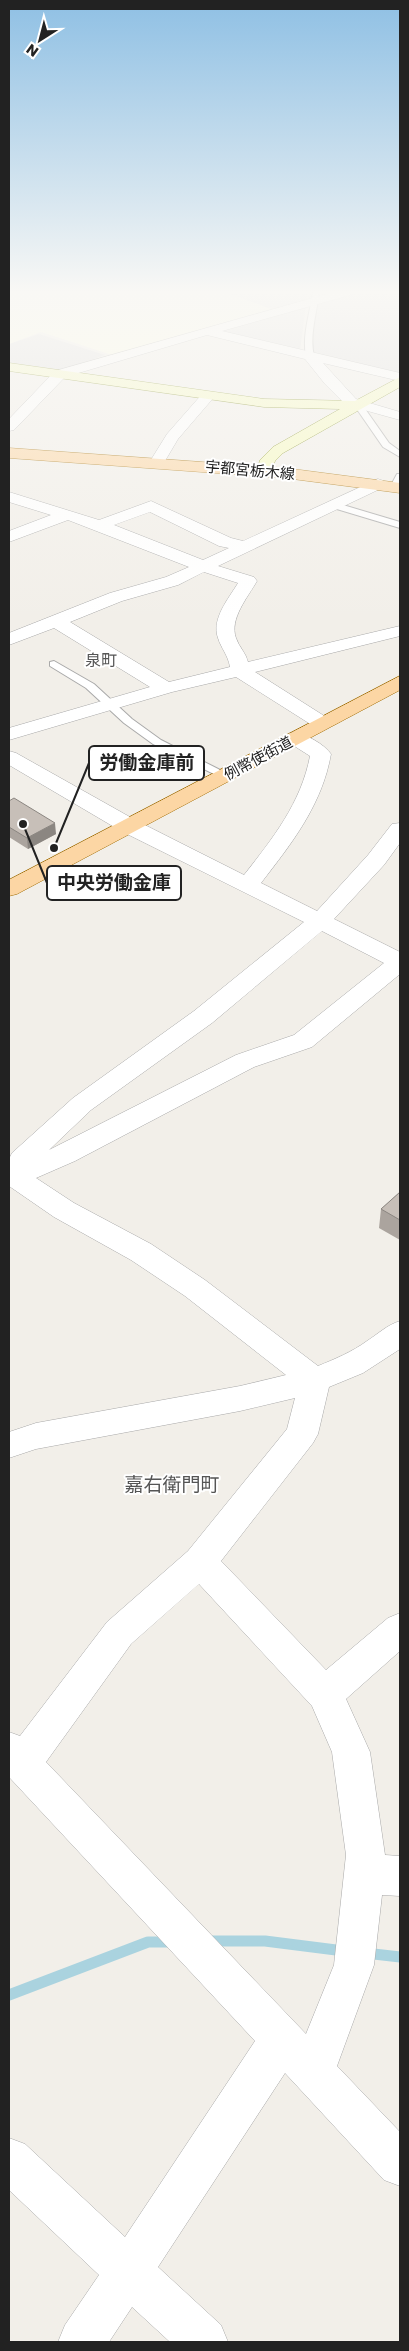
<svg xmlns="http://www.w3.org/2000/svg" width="409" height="2351" viewBox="0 0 409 2351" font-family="Poppins,'Noto Sans JP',sans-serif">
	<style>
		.residential { fill: #e0dfdf }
		.education { fill: #ffffe5 }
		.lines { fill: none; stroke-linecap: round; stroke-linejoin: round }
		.stream { stroke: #aad3df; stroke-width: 11 }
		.lane-casing { stroke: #a9a9a9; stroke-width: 2 }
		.street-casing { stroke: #a9a9a9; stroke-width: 1 }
		.secondary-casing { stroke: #707d05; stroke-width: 1 }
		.primary-casing { stroke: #a06b00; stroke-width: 1 }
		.lane { fill: #fff; fill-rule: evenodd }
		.street { fill: #fff; fill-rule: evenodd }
		.secondary { fill: #f7fabf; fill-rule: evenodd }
		.primary { fill: #fcd6a4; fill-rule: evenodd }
		.wall { fill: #aba49e }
		.shaded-wall { fill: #8b8681 }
		.building { fill: #c7bfb8; stroke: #8b8681 }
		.labels { text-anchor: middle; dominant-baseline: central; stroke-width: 4; stroke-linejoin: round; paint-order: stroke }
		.far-street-label { font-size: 15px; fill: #222; stroke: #fff }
		.far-neighbourhood-label { font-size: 16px; fill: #555; stroke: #fff }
		.neighbourhood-label { font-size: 19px; fill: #555; stroke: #fff }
		.leader { fill: none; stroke: #222; stroke-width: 2 }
		.callout-dot { fill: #222; stroke: #fff; stroke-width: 2 }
		.callout { fill: #fff; stroke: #222; stroke-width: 2 }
		.callout-label { font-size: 19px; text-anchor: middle; font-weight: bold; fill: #222 }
	</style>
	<rect width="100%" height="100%" fill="#f2efe9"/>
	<!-- residential -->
	<path class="residential" d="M224 292H312L311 298 271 309Z
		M353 292H400V374L398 375 315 355 311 340 316 318V300Z
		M306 305 300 351 217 331Z
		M39 334 105 355 58 372 60 374 9 366V344Z"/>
	<!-- education -->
	<path class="education" d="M9 292H224L271 309 112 355 41 332 9 344Z"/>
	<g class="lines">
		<!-- stream -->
		<path class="stream" d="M208 1941H265L344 1951
			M365 1953 400 1957
			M9 1995 148 1942H172"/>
		<!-- lane casing -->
		<g class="lane-casing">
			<path id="lane" d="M313 292H319C317 313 309 335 314 356L310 358 306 356C302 335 310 313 313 292Z
				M355 403H361L389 443 400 451V457L383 447 354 405Z
				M397 474H400V483L397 489H391L390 487Z
				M333 502 400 522V528L330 507 329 505Z
				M54 661 94 684 132 719 161 740 230 775 224 778 220 777 153 744 124 723 86 688 50 666V662Z"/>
		</g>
		<!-- street casing -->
		<g class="street-casing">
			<path id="street" d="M334 292H352L350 295 222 331 400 373V381L323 363 356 399 400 412V420L346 405 325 384 305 359 207 335 65 377 14 430 9 431V419L55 371Z
				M208 392 215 396 178 439 162 466H152L149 463 167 434 203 393Z
				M378 479 384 481 386 484 384 487 218 566 254 577 257 581C248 597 229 619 236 638 239 647 246 653 248 662L400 626V636L255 672 329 719 332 723 329 727 322 729 315 727 236 677 172 692 9 740V728L150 687 54 628 9 645V633L110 593 166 577 189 567 68 520 9 542V531L51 515 9 502V492L99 520 151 501 231 538 243 541ZM150 512 219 546 229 548 203 560 114 525ZM204 572 238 583C229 598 211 619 218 638 221 648 228 655 230 667L169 682 70 622 122 601 178 585Z
				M295 732C307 735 324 744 331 754 322 805 292 843 261 883L317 911 368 855 392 824 400 823V843L384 865 334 919 400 952V974L312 1047 254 1067 75 1161 36 1178 74 1203 151 1244 205 1280 318 1366C335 1359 352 1352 367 1341 378 1334 387 1325 400 1321V1349L363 1373 329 1387 318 1434 313 1443 221 1561 326 1670 388 1618 400 1613V1651L346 1699 370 1752 385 1855 400 1856V1896L382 1895 374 1965 337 2066 400 2132V2186L384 2180 285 2073 158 2267 221 2325 228 2342H170L132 2307 109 2342H58L65 2325 99 2275 9 2190V2138L25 2144 125 2237 255 2041 9 1777V1732L20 1736 107 1622 188 1551 287 1429 295 1398 240 1411 36 1449 9 1458V1432L36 1423 240 1386 286 1375 185 1296 131 1260 54 1217 9 1186V1159L12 1153 73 1098 194 1011 304 922 121 831 9 765V751L16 753 137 821 244 875C273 838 301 803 310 756L288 742 285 738 288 734ZM322 931 384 963 294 1035 236 1055 49 1150 91 1110 212 1023ZM199 1584 312 1706 332 1752 346 1855 334 1965 306 2034 46 1762 131 1644Z"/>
		</g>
		<!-- secondary casing -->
		<g class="secondary-casing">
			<path id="secondary" d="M9 363 264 399 355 401 400 377V387L283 453 275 461 270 474H260L257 471 260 460 273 447 340 409 264 407 9 371Z"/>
		</g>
		<!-- primary casing -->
		<g class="primary-casing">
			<path id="primary" d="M9 448 285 468 400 483V493L285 478 9 458Z
				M400 676V690L17 894 9 896V880Z"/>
		</g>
		<!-- lane -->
		<use href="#lane" class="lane"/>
		<!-- street -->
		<use href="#street" class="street"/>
		<!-- secondary -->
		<use href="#secondary" class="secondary"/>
		<!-- primary -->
		<use href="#primary" class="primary"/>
	</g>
	<!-- wall -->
	<path class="wall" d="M9 801 56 834 28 849 9 837Z
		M400 1192V1240L379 1228 381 1209Z"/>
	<!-- shaded-wall -->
	<path class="shaded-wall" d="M55 823 56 834 28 849 27 838Z"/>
	<!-- building -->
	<path class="building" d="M14 798 55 823 27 838 9 827V801Z
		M400 1192V1220L381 1209Z"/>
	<!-- sky -->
	<linearGradient id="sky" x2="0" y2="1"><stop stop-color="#8fc0e4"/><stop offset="0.47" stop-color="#f9f8f5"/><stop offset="1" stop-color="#f9f8f5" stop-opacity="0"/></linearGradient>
	<rect width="409" height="621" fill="url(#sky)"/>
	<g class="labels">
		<!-- far-street labels -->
		<g class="far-street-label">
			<text transform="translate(250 470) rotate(5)">宇都宮栃木線</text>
			<text transform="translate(258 758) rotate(-28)">例幣使街道</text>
		</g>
		<!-- far-neighbourhood labels -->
		<g class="far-neighbourhood-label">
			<text x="101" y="660">泉町</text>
		</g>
		<!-- neighbourhood labels -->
		<g class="neighbourhood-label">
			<text x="172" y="1484">嘉右衛門町</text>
		</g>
	</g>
	<!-- callouts -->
	<path class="leader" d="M54 848L89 763M23 824L47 883"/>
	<g class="callout-dot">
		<circle cx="54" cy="848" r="5"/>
		<circle cx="23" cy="824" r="5"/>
	</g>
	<g class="callout">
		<rect x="89" y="746" width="115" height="34" rx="5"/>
		<rect x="47" y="866" width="134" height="34" rx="5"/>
	</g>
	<g class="callout-label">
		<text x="147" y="769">労働金庫前</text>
		<text x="114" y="889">中央労働金庫</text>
	</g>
	<!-- border -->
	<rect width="409" height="2351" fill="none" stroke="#222222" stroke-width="20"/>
	<!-- north arrow -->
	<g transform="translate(40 40) rotate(216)" stroke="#ffffff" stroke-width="4" paint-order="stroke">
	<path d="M0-4L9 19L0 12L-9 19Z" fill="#222222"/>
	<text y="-8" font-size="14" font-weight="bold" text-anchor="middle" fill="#222222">N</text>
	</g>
</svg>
